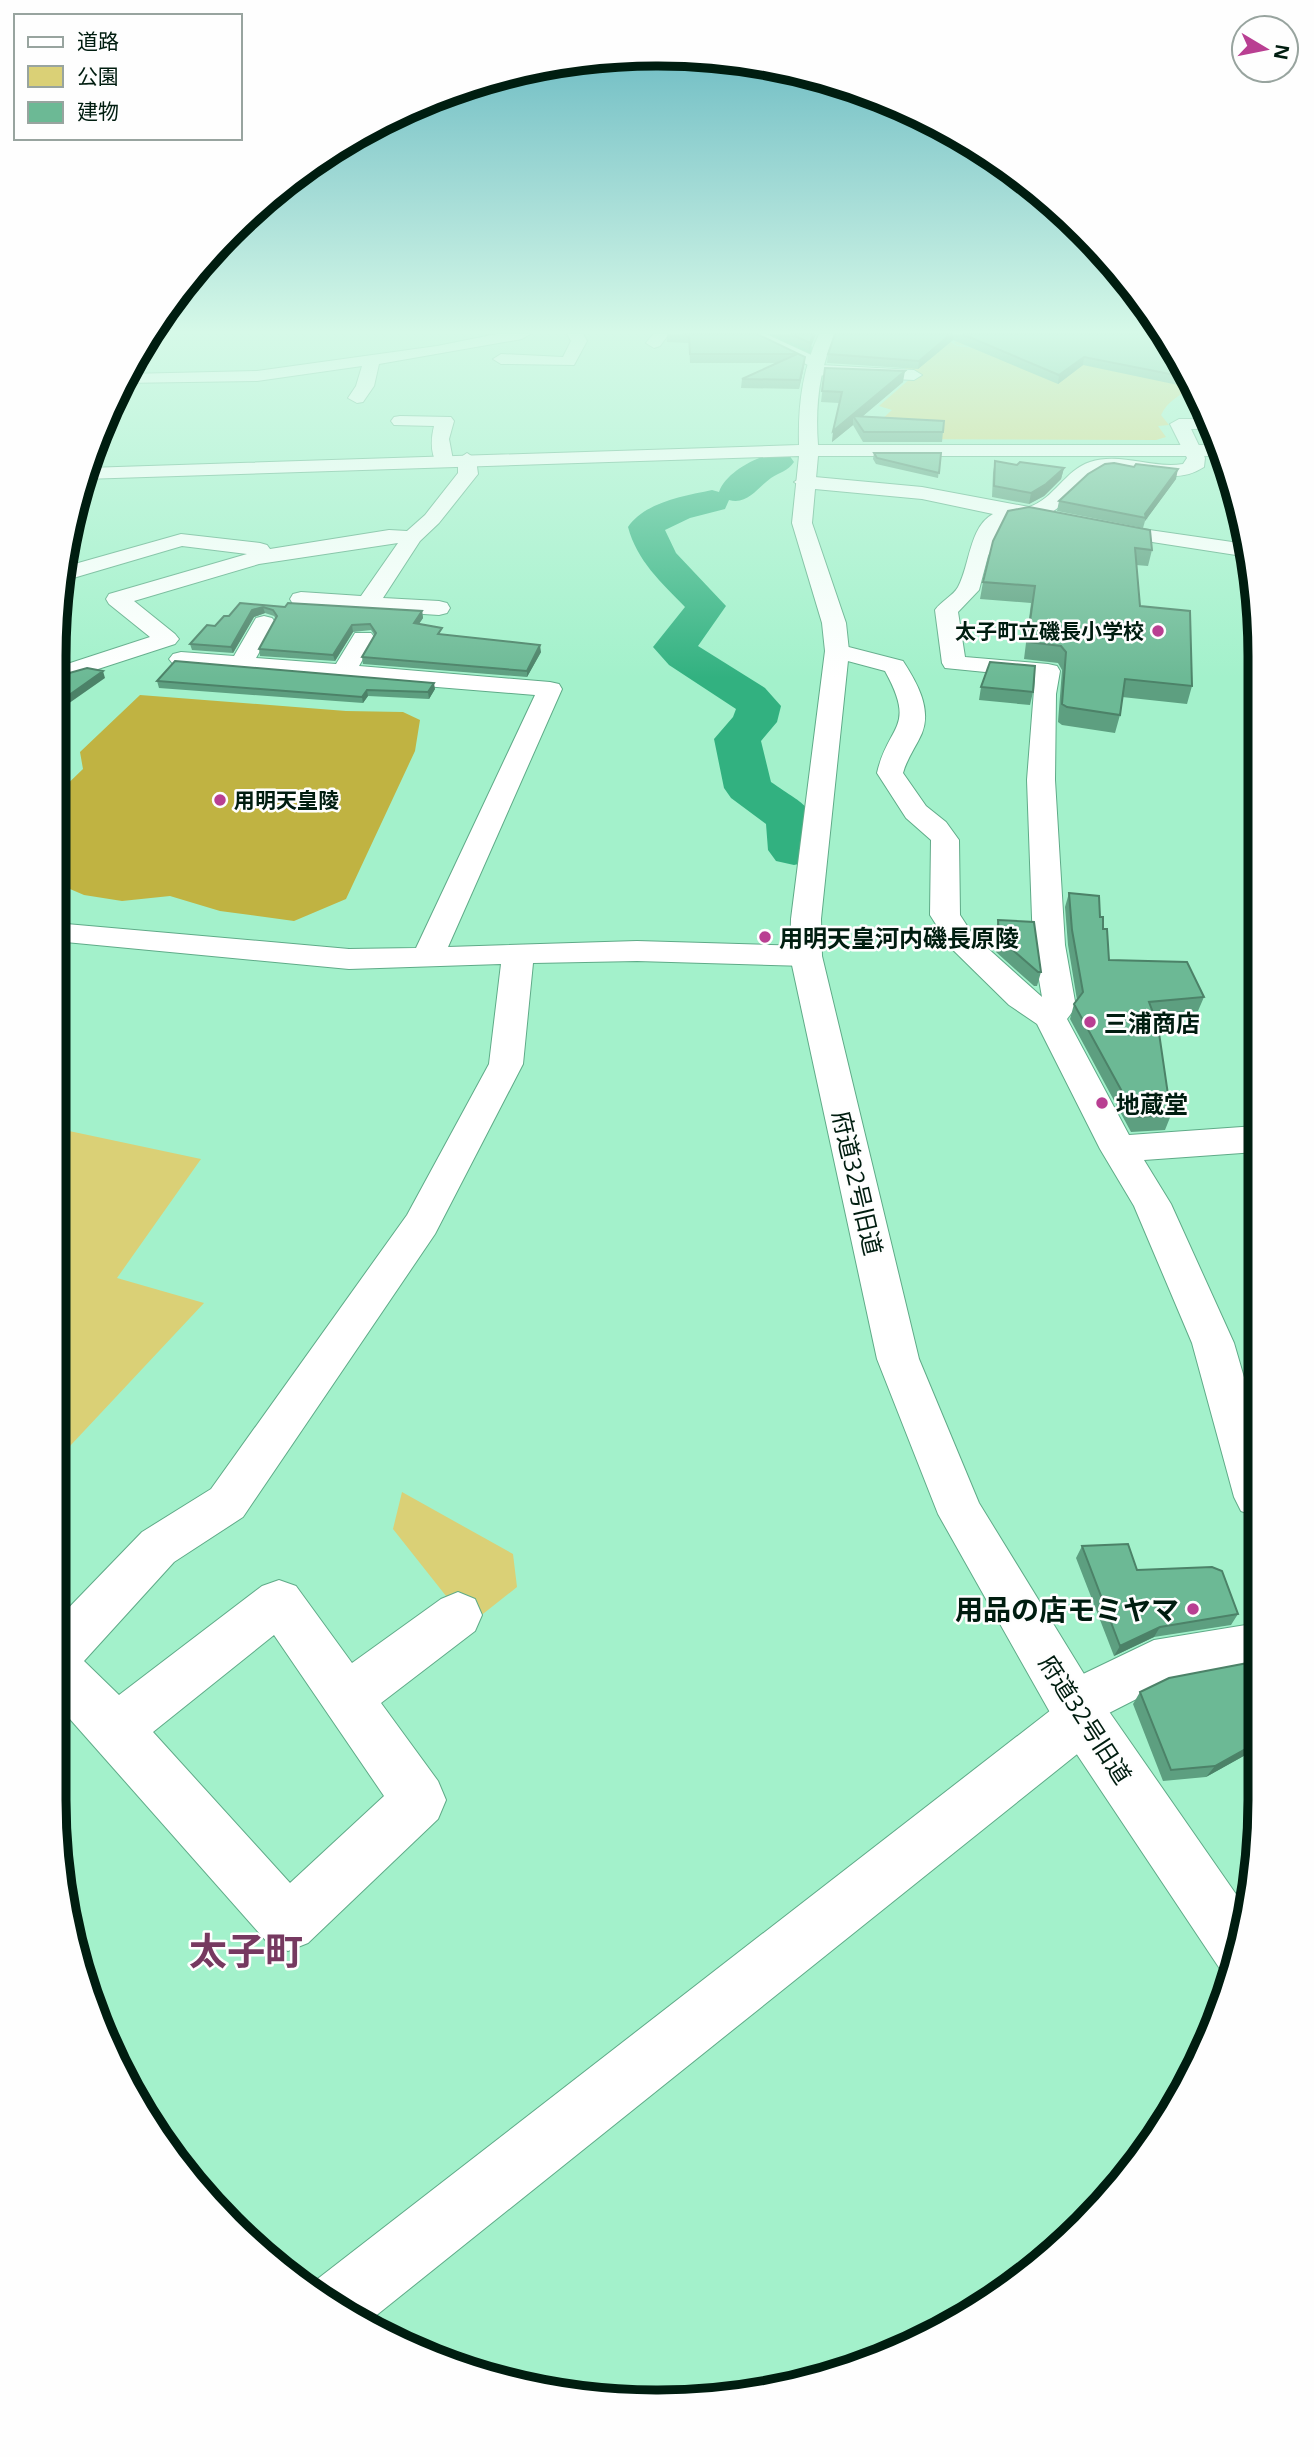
<svg xmlns="http://www.w3.org/2000/svg" width="1314" height="2457" viewBox="0 0 1314 2457" font-family="'Open Sans','Noto Sans JP',sans-serif">
	<style>
		.green { fill: #dad076 }
		.forest { fill: #c0b342 }
		.lines { fill: none; stroke-linecap: round; stroke-linejoin: round }
		.river { fill: #32b180; fill-rule: evenodd }
		.street-casing { stroke: #5fab88; stroke-width: 2 }
		.secondary-casing { stroke: #5fab88; stroke-width: 2 }
		.street { fill: #fff; fill-rule: evenodd }
		.secondary { fill: #fff; fill-rule: evenodd }
		.wall { fill: #5d9f80 }
		.shaded-wall { fill: #4c8268 }
		.building { fill: #6cb995; stroke: #4c8268; stroke-width: 2 }
		.poi-dot { fill: #b93f92; stroke: #fefefe; stroke-width: 2.5 }
		.labels { text-anchor: middle; dominant-baseline: central; stroke-width: 5; stroke-linejoin: round; paint-order: stroke }
		.far-poi-label { font-size: 21px; font-weight: bold; fill: #001d10; stroke: #fefefe; text-anchor: end }
		.poi-label { font-size: 24px; font-weight: bold; fill: #001d10; stroke: #fefefe; text-anchor: start }
		.street-label { font-size: 24px; fill: #001d10; stroke: #fefefe }
		.near-poi-label { font-size: 28px; font-weight: bold; fill: #001d10; stroke: #fefefe; text-anchor: end }
		.near-district-label { font-size: 38px; font-weight: bold; fill: #763960; stroke: #fefefe }
		.rim { fill: none; stroke: #001d10; stroke-width: 9 }
	</style>
	<rect width="100%" height="100%" fill="#a3f1cb"/>
	<!-- green -->
	<path class="green" d="M949 341 957 346 991 350 994 347 957 345 954 342 959 341 1186 377 1191 387C1179 397 1168 400 1161 415L1169 425 1158 426 1166 437 1156 440 860 439 892 410 879 406 912 377 904 375 908 353Z
		M55 1128 201 1159 117 1278 204 1303 55 1462Z
		M402 1492 513 1554 517 1587 469 1625 393 1529Z"/>
	<!-- forest -->
	<path class="forest" d="M140 695 346 711 403 712 420 720 415 751 346 899 294 921 220 911 170 896 122 901 84 895 63 886 55 887V796L83 769 80 752Z"/>
	<g class="lines">
		<!-- river -->
		<path class="river" d="M769 334H797L816 350 812 356C792 361 779 351 769 334Z
			M777 452 789 455 794 462C788 471 780 472 771 478 757 488 748 505 729 500L725 509 690 518 665 530 676 553 726 606 698 646 765 688 781 706 777 722 761 741 771 782C808 808 813 803 820 850L812 861 794 865 776 861 768 850 766 824 731 798 724 788 714 739 733 717 736 709 669 665 653 647 685 607C661 582 637 561 628 527 645 502 684 496 712 490L719 492C726 472 756 457 777 452Z"/>
		<!-- street casing -->
		<g class="street-casing">
			<path id="street" d="M497 334H530L522 339 379 364 374 386 363 402 357 403 348 398 356 386 362 366 257 381 121 383 127 374 257 371 437 346Z
				M567 334H583L587 341 574 365 501 364 493 359 501 354 563 357 571 341Z
				M653 334H669L660 346 654 348 646 343Z
				M745 334H766L820 359 822 362 820 365 914 370 922 375 914 380 814 375 806 370 810 366Z
				M400 416 451 417 454 421 449 439 453 460 451 464H437C430 452 431 439 434 426L394 425 391 421 394 417Z
				M1179 419H1209L1214 427 1212 429H1191L1205 458 1204 467C1169 490 1134 461 1102 471 1081 477 1070 501 1052 512 1037 521 1022 519 1005 523L988 556 979 590 958 612 965 657 1048 664 1057 666 1060 671 1056 694 1055 780 1065 945 1076 1007 1067 1019 1129 1135 1256 1126V1152L1144 1160 1171 1204 1234 1343 1257 1422V1517L1241 1511 1234 1497 1192 1343 1134 1206 1100 1149 1037 1024 1009 1005 951 948 930 915 931 840 906 818 877 773C888 724 917 729 885 671L829 656 825 651 829 646 837 644 903 661C916 681 932 708 922 733 916 747 907 758 903 773L926 806 946 822 959 840 960 915 973 935 1042 997 1033 945 1027 780 1035 677 945 668 942 663 935 610C941 601 953 596 958 587 970 565 969 527 993 514L922 499 804 488 794 482 804 476 922 487 1029 507C1054 499 1065 470 1090 462 1120 452 1152 469 1183 464L1187 458 1170 424Z
				M467 453 476 459 478 474 439 523 420 541 383 598 439 601 447 603 450 608 447 613 439 615 301 606 293 604 290 599 293 594 301 592 361 596 398 543 259 564 134 601 175 634 179 639 175 644 55 683V668L150 637 109 604 106 599 109 594 247 554 182 546 63 581 64 567 181 534 260 543 267 545 270 549 389 530 407 531 425 515 458 473V459Z
				M1101 523 1246 544 1249 557 1094 533 1091 529 1094 525Z
				M264 616 272 618 276 623 256 658 336 664 355 633H371L375 638 359 666 550 682 559 684 562 689 448 947 637 941 806 946 817 949 822 956 817 963 806 966 637 961 533 963 523 1064 435 1234 243 1517 174 1562 84 1661 119 1695 262 1586 279 1580 296 1586 352 1663 441 1599 458 1592 475 1599 482 1615 475 1631 381 1703 438 1781 446 1800 438 1819 308 1943 288 1951 268 1943 54 1701V1623L142 1532 211 1489 407 1215 489 1064 501 964 349 969 55 941V923L349 949 416 948 535 695 181 666 173 664 169 659 173 654 181 652 234 656 256 618ZM274 1635 384 1796 290 1883 153 1732Z
				M1258 1623V1669L1160 1687 1107 1714 1101 1735 368 2322 322 2301 309 2288 311 2284 1051 1710 1049 1705 1056 1687 1154 1640Z"/>
		</g>
		<!-- secondary casing -->
		<g class="secondary-casing">
			<path id="secondary" d="M819 334H835C819 370 815 406 818 445H1219L1222 456H818L812 523 846 623 849 651 821 919 822 956 919 1359 979 1503 1092 1687 1247 1910 1239 1956 1232 1974 1220 1969 1056 1723 938 1514 877 1359 790 956 791 919 825 651 822 623 792 523 799 456 83 479 87 468 799 445C798 406 802 370 819 334Z"/>
		</g>
		<!-- street -->
		<use href="#street" class="street"/>
		<!-- secondary -->
		<use href="#secondary" class="secondary"/>
	</g>
	<!-- wall -->
	<path class="wall" d="M667 334H757L805 357 804 366 799 389 741 388 742 379 777 363H690L689 343 667 342Z
		M773 334H816L809 351Z
		M835 334H1161L1180 376 1178 385 1083 365 1058 384 953 340 918 369 827 363 828 354Z
		M825 368 903 382 863 416 944 421 942 442H863L853 425 832 442 839 403 821 402Z
		M874 453H941L938 478 876 464 873 459Z
		M995 461 1017 465 1064 468 1061 479 1044 496 1029 504 992 497 993 473Z
		M1176 479 1145 521 1143 528 1057 511 1059 501Z
		M1008 511 1152 550 1148 566 1136 565 1140 606 1192 686 1187 704 1122 697 1120 715 1115 733 1062 725 1058 722 1062 670 1058 663 1024 659 1031 603 980 599 983 582Z
		M240 603 285 607 422 611 423 618 419 624 442 635 541 652 527 677 363 664 362 657 375 636 371 630 353 632 335 661 260 656 259 649 276 619 274 616 265 613 254 617 233 653 192 650 190 644 229 616Z
		M157 681 435 689 429 699 368 696 363 703 159 688Z
		M981 687 1033 692 1030 705 979 700Z
		M1069 893 1100 917 1109 960 1204 997 1198 1011 1154 1016 1171 1115 1165 1130 1131 1132 1070 1019 1074 1004 1077 1000 1068 945 1065 907Z
		M998 920 1041 972 1037 986H1034L996 952 995 934Z
		M1082 1546 1137 1570 1238 1614 1231 1625 1154 1637 1114 1656 1076 1558Z
		M1258 1661V1748L1206 1777 1163 1781 1133 1704 1140 1692Z"/>
	<!-- shaded-wall -->
	<path class="shaded-wall" d="M813 334H816L809 351 810 343Z
		M951 334H954L953 340 918 369 919 361Z
		M805 357 804 366 799 389 800 380Z
		M1084 357 1083 365 1058 384 1059 375Z
		M905 371 903 382 857 421 853 416V425L832 442 833 431Z
		M1064 468 1061 479 1044 496 1029 504 1031 493Z
		M1178 469 1176 479 1145 521V514Z
		M263 607 265 613 254 617 233 653 231 647 252 610Z
		M422 611 423 618 415 629 414 623Z
		M352 625 353 632 335 661 333 655Z
		M540 645 541 652 527 677V671Z
		M103 671 105 678 55 713V705Z
		M434 683 435 689 429 699 428 692Z
		M367 690 368 696 363 703 362 697Z
		M1160 1627 1154 1637 1114 1656 1120 1646Z
		M1258 1742V1748L1206 1777 1215 1766Z"/>
	<!-- building -->
	<path class="building" d="M682 334H757L805 357 800 380 742 379 797 354H690L689 335Z
		M791 334H813L810 343Z
		M835 334H951L919 361 828 354Z
		M962 334H1161L1177 363 1180 376 1084 357 1059 375Z
		M825 368 905 371 833 431 842 392 822 391Z
		M853 416 944 421 943 432H864Z
		M874 453H941L939 473 877 458Z
		M995 461 1017 465 1020 462 1064 468 1046 484 1031 493 994 486Z
		M1114 463 1134 467 1136 464 1178 469 1145 514 1146 518 1059 501 1088 474 1105 464Z
		M1029 507 1150 530 1152 550 1135 548 1140 606 1190 611 1192 686 1125 679 1120 715 1067 707 1062 704 1066 652 1061 646 1027 642 1035 586 983 582 993 541 1008 511Z
		M240 603 285 607 288 603 422 611 414 623 442 628 438 634 540 645 527 671 362 657 376 633 370 624 352 625 333 655 259 649 277 616 273 610 263 607 252 610 231 647 190 644 207 625 215 626 224 616H229Z
		M175 661 434 683 428 692 367 690 362 697 157 681Z
		M990 662 1035 666 1033 692 981 687Z
		M87 668 103 671 55 705V677Z
		M1069 893 1099 896 1100 917H1103V929H1107L1109 960 1187 962 1204 997 1149 1002 1158 1026 1171 1115 1136 1117 1074 1004 1083 992 1072 930Z
		M998 920 1034 922 1041 972H1038L999 938Z
		M1128 1544 1137 1570 1212 1567 1222 1571 1238 1614 1160 1627 1120 1646 1082 1546Z
		M1258 1661V1742L1215 1766 1171 1770 1140 1692 1169 1678Z"/>
	<!-- sky -->
	<linearGradient id="sky" x2="0" y2="1"><stop stop-color="#5fb3be"/><stop offset="0.49" stop-color="#d6f9e8"/><stop offset="1" stop-color="#d6f9e8" stop-opacity="0"/></linearGradient>
	<rect width="1314" height="678" fill="url(#sky)"/>
	<!-- markers -->
	<g class="poi-dot">
		<circle cx="1158" cy="631" r="7"/>
		<circle cx="220" cy="800" r="7"/>
		<circle cx="765" cy="937" r="7"/>
		<circle cx="1090" cy="1022" r="7"/>
		<circle cx="1102" cy="1103" r="7"/>
		<circle cx="1193" cy="1609" r="7"/>
	</g>
	<g class="labels">
		<!-- far-poi labels -->
		<g class="far-poi-label">
			<text x="1144" y="631">太子町立磯長小学校</text>
			<text x="234" y="800" text-anchor="start">用明天皇陵</text>
		</g>
		<!-- poi labels -->
		<g class="poi-label">
			<text x="779" y="937">用明天皇河内磯長原陵</text>
			<text x="1104" y="1022">三浦商店</text>
			<text x="1116" y="1103">地蔵堂</text>
		</g>
		<!-- street labels -->
		<g class="street-label">
			<text transform="translate(858 1183) rotate(77)">府道32号旧道</text>
			<text transform="translate(1086 1719) rotate(57)">府道32号旧道</text>
		</g>
		<!-- near-poi labels -->
		<g class="near-poi-label">
			<text x="1179" y="1609">用品の店モミヤマ</text>
		</g>
		<!-- near-district labels -->
		<g class="near-district-label">
			<text x="246" y="1950">太子町</text>
		</g>
	</g>
	<!-- crop -->
	<path d="M0 0H1314V2457H0ZM656 66H658A590 590 0 0 1 1248 656V1800A590 590 0 0 1 658 2390H656A590 590 0 0 1 66 1800V656A590 590 0 0 1 656 66Z" fill="#fefefe" fill-rule="evenodd"/>
	<path class="rim" d="M656 66H658A590 590 0 0 1 1248 656V1800A590 590 0 0 1 658 2390H656A590 590 0 0 1 66 1800V656A590 590 0 0 1 656 66Z"/>
	<!-- legend -->
	<rect x="14" y="14" width="228" height="126" fill="#fefefe" stroke="#98a49f" stroke-width="2"/>
	<rect x="28" y="37" width="35" height="10" fill="#ffffff" stroke="#98a49f" stroke-width="2"/>
	<text x="77" y="49" font-size="21" fill="#001d10">道路</text>
	<rect x="28" y="66" width="35" height="21" fill="#dad076" stroke="#98a49f" stroke-width="2"/>
	<text x="77" y="84" font-size="21" fill="#001d10">公園</text>
	<rect x="28" y="102" width="35" height="21" fill="#6cb995" stroke="#98a49f" stroke-width="2"/>
	<text x="77" y="119" font-size="21" fill="#001d10">建物</text>
	<!-- north arrow -->
	<g transform="translate(1265 49) rotate(100)"><circle r="33" fill="#fefefe" stroke="#98a49f" stroke-width="2"/>
	<path d="M0-5L12 26L0 18L-12 26Z" fill="#b93f92"/>
	<text y="-10" font-size="19" font-weight="bold" text-anchor="middle" fill="#001d10">N</text>
	</g>
</svg>
